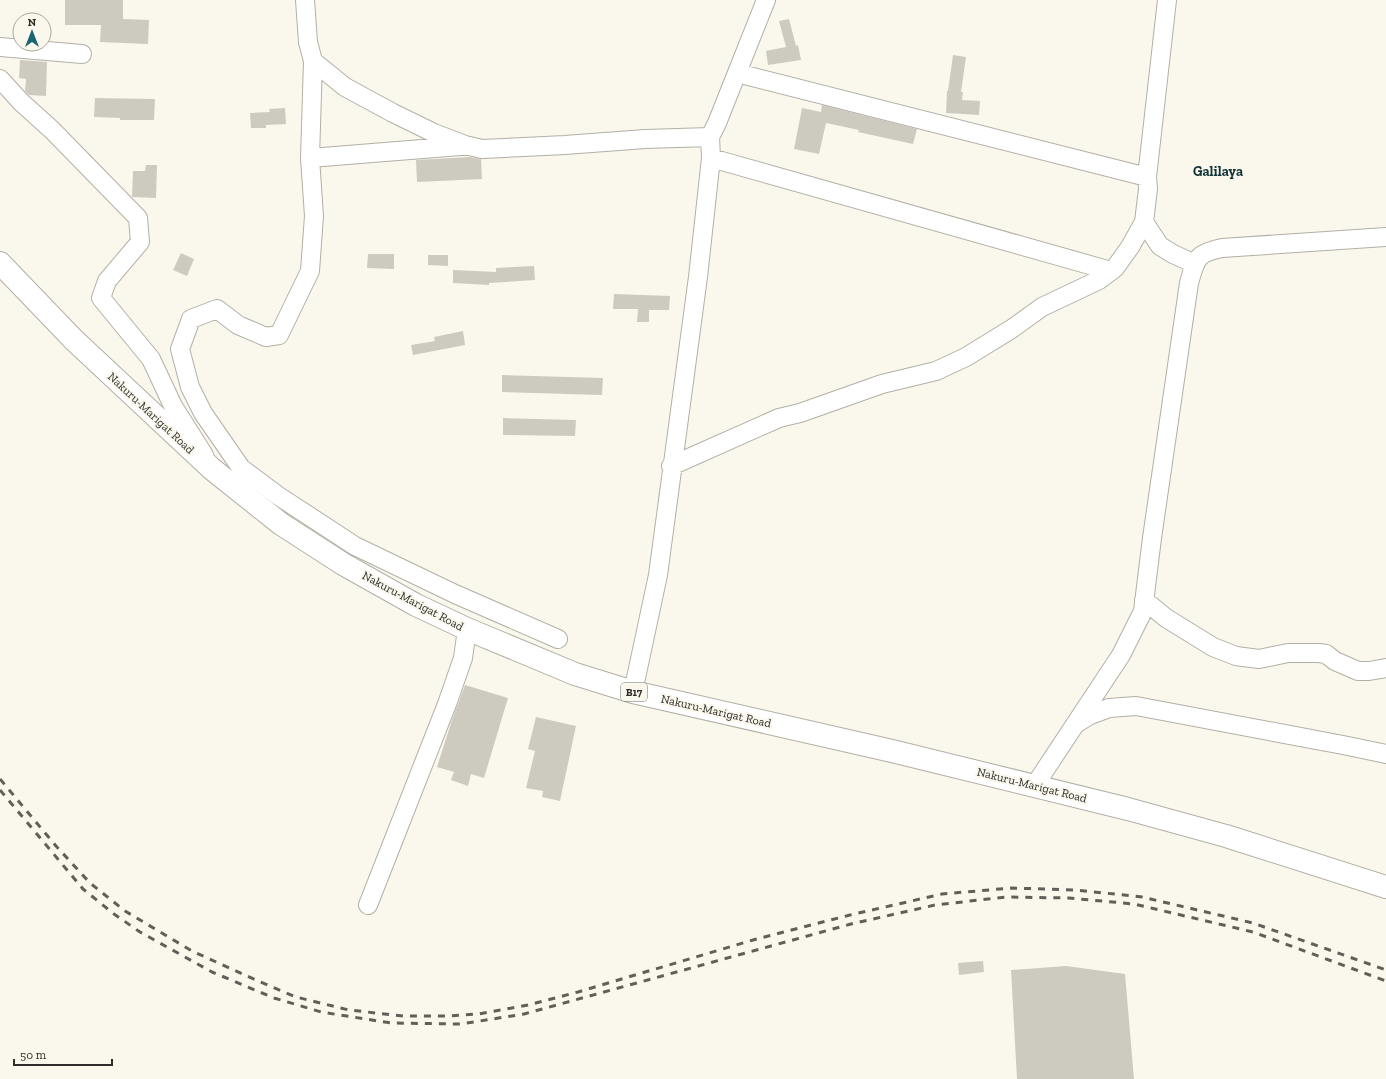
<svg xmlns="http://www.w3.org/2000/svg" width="1386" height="1079" viewBox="0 0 1386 1079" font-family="'Zilla Slab',serif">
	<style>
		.building { fill: #cdcbc0 }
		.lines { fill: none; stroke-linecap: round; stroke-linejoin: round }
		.minor-casing { stroke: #b2b0a6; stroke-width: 20 }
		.major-casing { stroke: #b2b0a6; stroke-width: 24 }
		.minor { stroke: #fff; stroke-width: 18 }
		.major { stroke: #fff; stroke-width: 22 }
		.rail { stroke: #615f5a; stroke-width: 3; stroke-dasharray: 7 7; stroke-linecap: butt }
		.labels { text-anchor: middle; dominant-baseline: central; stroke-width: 4; stroke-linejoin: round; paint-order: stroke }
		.shield { fill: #faf7ec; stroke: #6b6a64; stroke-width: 1 }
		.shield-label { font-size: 11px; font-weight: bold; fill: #2e2d29 }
		.street-label { font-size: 12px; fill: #2e2d29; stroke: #faf7ec }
		.quarter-label { font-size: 14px; font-weight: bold; fill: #113438; stroke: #faf7ec }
	</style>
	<rect width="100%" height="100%" fill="#faf7ec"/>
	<!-- building -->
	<path class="building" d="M65 0H123V19L149 20 148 44 100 42 101 25H65Z
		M789 19 796 46 798 45 801 60 768 65 766 51 786 47 779 21Z
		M953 55 966 57 961 92H963L962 100 980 101 979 115 946 113 947 91H948Z
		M20 60 47 62 46 96 29 95 25 91 26 79 19 78Z
		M95 98 155 99 154 120H120V118L94 117Z
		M822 105 917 129 913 144 858 132 859 130 826 123 819 154 794 149 802 108 821 112Z
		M285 108 286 124 266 125V128H251L250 113 270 112 269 109Z
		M470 157 481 159 482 179 417 182 416 160Z
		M146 165H157L156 198 132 197 133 171H145Z
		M181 253 194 259 187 276 173 270Z
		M368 254H394V269L367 268Z
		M428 255H448V266L428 265Z
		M534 266 535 280 489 283V285L453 283V270L496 272V268Z
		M614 294 670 296 669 310H649V322H637L638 309H613Z
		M463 331 465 345 413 355 411 345 435 341 434 337Z
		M502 375 603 378 602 395 502 392Z
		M503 418 576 420 575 436 503 435Z
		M465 685 508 698 484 778 471 774 468 786 451 780 454 772 437 767 451 723Z
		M536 717 576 726 560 801 542 797 543 791 526 788 535 751 528 749Z
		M983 961 984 972 959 975 958 963Z
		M1066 966 1125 974 1134 1079H1017L1011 970Z"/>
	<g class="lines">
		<!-- minor casing -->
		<g class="minor-casing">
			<path id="minor" d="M305 0 308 42 313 61 345 87 393 113 434 133 465 145 482 149 565 145 645 139 710 137
				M0 47 82 54
				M313 61 310 158 314 216 310 271 279 335 266 337 238 325 217 309 191 319 180 349 190 387 203 413 241 468 277 495 355 546 455 594 558 639
				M737 73 1147 177 1148 189 1144 222 1160 246 1173 254 1195 264
				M0 79 21 102 52 130 138 218 140 242 107 281 101 298 151 359 173 406 204 455
				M310 158 460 146
				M711 158 1111 271
				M1147 177 1167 0
				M671 466 779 418 800 413 882 384 936 371 966 357 1013 328 1042 307 1099 280 1115 268 1130 247 1144 222
				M1144 600 1166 618 1213 647 1236 656 1259 659 1288 653H1319L1326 654 1335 661 1358 671H1369L1386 668
				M633 692 658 575 698 277 711 158 710 137 717 123 766 0
				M1077 723 1090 715 1109 708 1136 706 1343 745 1386 754
				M1035 785 1121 655 1143 611 1152 538 1189 283C1196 259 1196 253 1222 248L1386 237
				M368 905 447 704 463 658 467 629"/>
		</g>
		<!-- major casing -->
		<g class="major-casing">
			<path id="major" d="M0 263 74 340 212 469 281 524 343 564 416 605 467 629 575 674 633 692 892 751 1128 809 1226 836 1386 887"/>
		</g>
		<!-- minor -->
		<use href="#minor" class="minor"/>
		<!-- major -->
		<use href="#major" class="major"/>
		<!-- rail -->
		<path class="rail" d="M0 779 56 846 90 883 125 911 192 951 258 981 296 997 349 1010 403 1016H446L479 1014 528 1005 578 992 753 940 850 915 942 894 1012 888 1076 890 1142 897 1253 923 1386 970
			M0 790 83 889 114 914 140 932 212 972 274 998 321 1012 391 1023 461 1024 524 1014 851 924 935 905 1006 897 1069 898 1134 904 1253 932 1386 981"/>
	</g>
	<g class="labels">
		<!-- shield labels -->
		<rect class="shield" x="621" y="683" width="26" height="18" rx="3"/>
		<g class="shield-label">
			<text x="634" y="692">B17</text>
		</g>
		<!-- street labels -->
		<g class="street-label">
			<text transform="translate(151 413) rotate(43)">Nakuru-Marigat Road</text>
			<text transform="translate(413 601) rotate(28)">Nakuru-Marigat Road</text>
			<text transform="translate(716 711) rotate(13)">Nakuru-Marigat Road</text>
			<text transform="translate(1032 785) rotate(14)">Nakuru-Marigat Road</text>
		</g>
		<!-- quarter labels -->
		<g class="quarter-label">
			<text x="1218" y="171">Galilaya</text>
		</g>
	</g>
	<!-- north arrow -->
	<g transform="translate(32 32)"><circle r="19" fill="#faf7ec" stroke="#a8a69e"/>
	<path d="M0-3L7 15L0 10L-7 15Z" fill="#1b676f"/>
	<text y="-6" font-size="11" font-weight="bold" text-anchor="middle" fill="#2e2d29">N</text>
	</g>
	<!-- scale -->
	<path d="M14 1059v6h98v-6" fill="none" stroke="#2e2d29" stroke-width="2"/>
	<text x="20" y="1059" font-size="12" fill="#2e2d29" stroke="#faf7ec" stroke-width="3" paint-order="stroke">50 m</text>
</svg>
